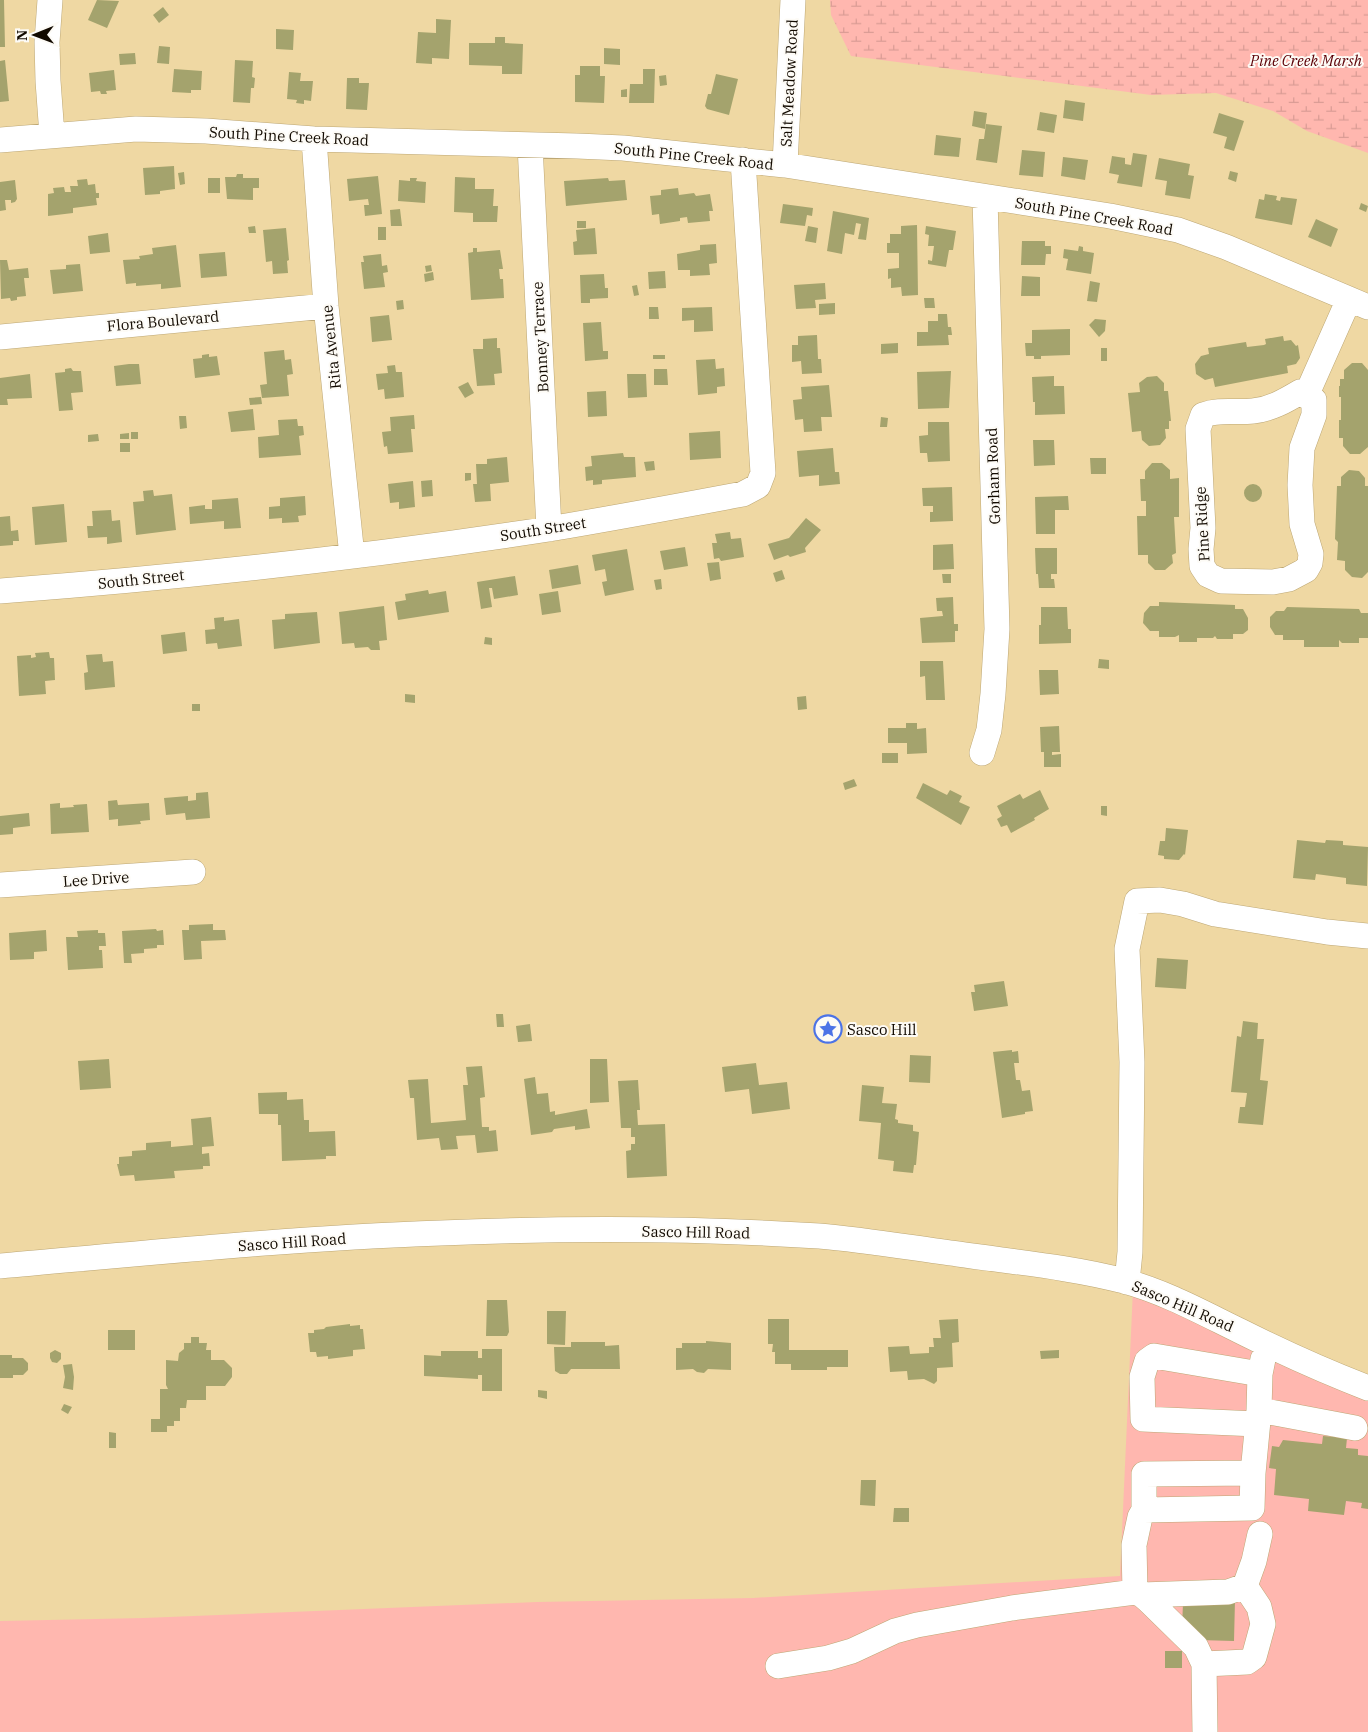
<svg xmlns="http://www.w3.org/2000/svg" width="1368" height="1732" viewBox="0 0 1368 1732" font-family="'IBM Plex Serif',serif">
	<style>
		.green { fill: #ffb7af }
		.wetland { fill: url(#wetland-marsh) }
		.building { fill: #a4a36d }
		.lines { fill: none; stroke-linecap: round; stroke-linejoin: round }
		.minor-casing { stroke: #bda774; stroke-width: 26 }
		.minor { stroke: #fff; stroke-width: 25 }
		.labels { text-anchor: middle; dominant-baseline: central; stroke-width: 4; stroke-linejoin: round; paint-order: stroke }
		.park-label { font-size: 15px; font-style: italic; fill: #5c0106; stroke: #fdfbf6 }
		.street-label { font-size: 15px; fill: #120a00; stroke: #fdfbf6 }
		.poi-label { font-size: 15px; fill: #120a00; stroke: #fdfbf6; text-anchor: start }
	</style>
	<defs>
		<pattern id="wetland-marsh" width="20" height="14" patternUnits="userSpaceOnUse" patternTransform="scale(1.25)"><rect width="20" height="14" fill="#ffb7af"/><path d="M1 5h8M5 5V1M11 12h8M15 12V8" fill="none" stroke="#da9c95"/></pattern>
	</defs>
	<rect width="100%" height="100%" fill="#efd8a3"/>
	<!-- green -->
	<path class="green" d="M1133 1289 1368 1392V1732H0V1621L144 1618 537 1602 753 1598 1120 1576Z"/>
	<!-- wetland -->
	<path class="wetland" d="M830 0H1368V153L1307 131 1273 111 1216 93 1151 95 851 56 831 15Z"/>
	<!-- building -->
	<path class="building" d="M0 0H4L5 47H0Z
		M97 0 119 1 107 28 88 20Z
		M163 7 169 15 159 23 153 15Z
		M436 19 451 20 449 59 432 58V64L416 63 418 32 436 33Z
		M276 29 294 30 293 50 276 49Z
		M495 37H505V43L523 44 522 74H502V66L469 65V43H495Z
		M159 46 170 47 169 64 157 63Z
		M604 48 620 49V65L604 64Z
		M135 53 136 64 120 65 119 54Z
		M5 60 9 101 0 102V61Z
		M235 60 253 61 252 77 255 78 254 88H251L250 103 233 102Z
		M580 66H600V76H605L604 103 575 102V75H580Z
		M174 69 202 71 201 90H191V93L172 92Z
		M643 69H655L654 103H629L630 84H643Z
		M114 70 116 90 106 91 107 94H101L100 91 91 92 89 73Z
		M289 72 301 73 300 81H313L311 101 304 100V104L296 103 297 100 287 99Z
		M716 74 738 79 729 115 707 109 705 106 708 94H711Z
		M666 75 667 85 660 86 659 76Z
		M347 78H359V83H369L367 110 346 109Z
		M627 89V97H621V90Z
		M1065 100 1085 103 1083 121 1063 118Z
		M974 111 987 113 985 129 972 126Z
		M1040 112 1057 115 1054 133 1037 130Z
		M1219 113 1244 121 1234 151 1224 148 1227 137 1213 133Z
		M986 124 1002 126 997 163 976 160 979 139H984Z
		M936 135 961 138 959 157 934 155Z
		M1022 150 1045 152 1043 177 1019 175Z
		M1133 153 1147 155 1142 187 1117 183 1119 175 1109 173 1112 156 1125 158V164L1131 165Z
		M1063 157 1088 160 1085 180 1061 176Z
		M1159 158 1190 164 1188 175 1194 176 1190 199 1165 195 1167 181 1155 179Z
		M174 166 175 189 160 191V194L145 195 143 168Z
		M1230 171 1238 173 1236 182 1228 179Z
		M184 172 185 184 180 185 178 173Z
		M237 174H243V178H259V188H253V200L227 199 225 177H236Z
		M378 176 382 214 365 216 364 205H369L368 199 349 201 347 179Z
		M455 177 475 178V189H494L493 206H498L497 222H473V213L454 212Z
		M208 178H220V193H208Z
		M410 178H417L416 181 426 182 425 203 398 201 399 180 410 181Z
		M608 178 609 181 625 180 627 200 566 206 564 181Z
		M87 179 88 185 95 184 96 193H99V198H96L97 205 73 208V213L48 216V194L54 193 53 188 64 187 65 192H71L70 186H78L77 180Z
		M15 180 17 199 15 202 11 203V200H5L6 210 0 211V182Z
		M678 188 679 195 694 193 696 196 710 194 713 211H709L710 221 688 223 687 217 680 218V221L660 224 659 214 652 215 650 196 661 195V190Z
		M1265 194 1277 196 1276 200 1280 201 1281 197 1297 199 1292 225 1255 218 1259 199 1264 200Z
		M1361 203 1368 206 1366 212 1359 209Z
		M783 204 813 208 812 216 807 215 805 226 780 223Z
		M400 209 402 226H391L390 210Z
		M833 211 869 218 866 240 858 239 861 224 856 223 854 235 845 233 842 254 827 251Z
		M1316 219 1338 229 1331 247 1308 237Z
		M577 221H586V228H577Z
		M917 225 918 295 902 296 901 287 891 288V278L888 279V269L899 268V253H887V243H890V234H901V226Z
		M255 226 256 233H249L248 227Z
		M808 226 818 228 816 243 805 241Z
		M926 226 956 231 953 250H949L946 267 928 264V260L932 261 934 246H928L929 235 925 234Z
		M378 227H386V240H378Z
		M286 228 289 260 287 261 288 273 273 274 272 261 266 262 263 230Z
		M595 228 597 254 574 255 573 242 577 241 576 230Z
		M108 233 110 252 90 254 88 236Z
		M1022 241H1045V246H1051V254H1046L1045 265H1021Z
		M716 244 717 263 709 264 710 275 690 276V270H678L677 254 700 250V245Z
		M176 245 181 287 161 289V284L136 286V283L126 284 123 260 140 259 139 256 153 254 152 248Z
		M1079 246 1083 247V251L1094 253 1091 274 1066 270 1068 259 1063 258 1064 249 1078 251Z
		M473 248H477V252L500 250 503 269H499L500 279H503L504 298 471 300 468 253 473 252Z
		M225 252 227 276 201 278 199 254Z
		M381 254 382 266 387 265 388 272 383 273 385 287 364 289 361 262H364L363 256Z
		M0 260H7L9 270 28 268 29 278H24L26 296 17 297V300L11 301 10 298 1 299Z
		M80 264 83 291 53 294 50 270 66 269V265Z
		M431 265 432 271 426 272 425 266Z
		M665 271 666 288 649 289 648 272Z
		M433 272 434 280 425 282 424 274Z
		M604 274 605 288H608V298L590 299V303H581L580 275Z
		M1022 276 1040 277V296H1021Z
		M1090 281 1100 283 1097 302 1087 301Z
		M825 283 826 299 815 300 816 308 796 309 794 285Z
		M637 285 639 295 634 296 632 286Z
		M924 298H934L935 308H925Z
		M403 300 404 309 397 310 396 301Z
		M835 303V314L819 315V304Z
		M649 307H658L659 319H649Z
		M712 307 713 331 694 332V320L682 321V308Z
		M938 314H947L948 327H951L952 335H948L949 345 917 346V332H928V321H938Z
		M389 315 392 340 372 342 370 317Z
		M1095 319 1106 320 1105 331 1099 337 1089 325Z
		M601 322 603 351H608V359L585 361 583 323Z
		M1070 329V355L1041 356V359H1034V356H1026L1025 343H1032V330Z
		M817 335 818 359H821L822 373 802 374 801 361 792 362V345H798V336Z
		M1283 336 1284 341 1291 340 1296 346 1298 345 1300 358 1296 364 1287 366 1288 373 1215 387 1213 378 1205 380 1196 374 1195 364 1201 356 1209 354 1208 348 1246 342 1247 347 1264 345 1266 344 1265 339Z
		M497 338V348H500L502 373 494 374 495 385 477 386 473 349H483V339Z
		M898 343V353L881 354V344Z
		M1101 348H1107V361H1101Z
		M284 350 285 360 291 359 293 374 287 375 289 396 262 398 260 385 267 384 264 352Z
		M209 354V357L217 356 220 375 195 378 193 359 202 358V355Z
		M653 355H665V359H653Z
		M715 359 716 369 724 368 725 386 717 387V393L698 395 696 360Z
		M1352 363H1362L1368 370V447L1360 454H1350L1343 446V438H1339V420H1341V397H1339V386H1340V379H1344V370Z
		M129 364H139L141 384 116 386 114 366Z
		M395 365 396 372H402L404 397 385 399 384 389 378 390 376 374 388 373 387 366Z
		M71 368 73 371H81L83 392 71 393 73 410 59 411 55 373 65 372V369Z
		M654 369H667L668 385H654Z
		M951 371 949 408 918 409 917 372Z
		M30 374 32 398 7 399 8 405H0V378Z
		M627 374H646L647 397 628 398Z
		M1054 376V386H1064L1065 414 1035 415V402H1033L1032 377Z
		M1157 376 1164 383V391H1168L1171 421H1169V429H1165L1166 438 1160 445 1149 446 1142 440 1141 431 1132 432 1128 393 1140 392 1139 383 1147 377Z
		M468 382 474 393 465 398 458 387Z
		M829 385 832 417H821L822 431 804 432 803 419 795 420 793 400 802 399 801 387Z
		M606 391 607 416 588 417 587 392Z
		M261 397 262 404 250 405 249 398Z
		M253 409 255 430 231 432 228 412Z
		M414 415 415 429H411L413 452 388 454 387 446 384 447 382 432 391 431 390 417Z
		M179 416H186L187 428 180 429Z
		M881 417 888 418 887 427H880Z
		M297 419 298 426H303L304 435 299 436 301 455 259 458 258 437 279 435 278 420Z
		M928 422H949L950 461 928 462 927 453H920L919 436 928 435Z
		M720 431 721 458 690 460 689 433Z
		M131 432H138V439H131Z
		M129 433V439H120V434Z
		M98 434 99 441 88 442V435Z
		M1033 440H1054L1055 465 1034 466Z
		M120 443H130V452H120Z
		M833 448 835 472H839L840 484 819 486V475L799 477 797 451Z
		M623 453 624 457H635L636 477 602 480V484L593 485V480L586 481 585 467 592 466 591 456Z
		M507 457 509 482 490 484 491 501 475 502 473 484H477L476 464H487V459Z
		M1090 458H1106V474H1091Z
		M654 461 655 470 646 471 644 462Z
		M1152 463H1162L1170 470V479L1179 478V517H1174L1176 553 1172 555 1173 563 1165 570H1155L1148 563V555H1138L1137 516H1146V501H1141L1140 479H1145V471Z
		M1349 470 1359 471 1365 478V486H1368V572L1362 578 1352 577 1345 570V561L1337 560 1338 542 1335 539 1337 486H1341V477Z
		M465 473H471V480L465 481Z
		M432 480 433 496 422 497 421 481Z
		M413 481 415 507 399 509V502L390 503 388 484Z
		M1244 493a9 9 0 1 1 18 0a9 9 0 1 1-18 0Z
		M952 487 953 521 930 522V512H933V506H923L922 488Z
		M153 490 154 496 172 494 176 530 136 535 133 502 144 501 143 491Z
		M305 496 306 515 298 516 299 522 282 523V518L269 519V507L280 506V498Z
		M1068 496 1069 510H1055V534H1036L1035 497Z
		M238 498 241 528 224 529V521L190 524 189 507 205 505V509H212V500Z
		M64 504 67 542 35 545 32 507Z
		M111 510 112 521 120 520 122 542 107 544V537L88 538 87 526H93L92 511Z
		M10 516 11 531 18 530 19 541H13V545L0 546V517Z
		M806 518 821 530 805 548 806 552 790 557 788 555 774 560 768 544 789 538Z
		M730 532 731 539 741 538 744 557 721 561 719 558 714 559 712 543H717L715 534Z
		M953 544 954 569 933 570V545Z
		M685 547 688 566 664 570 660 551Z
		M1035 548H1057V574H1051V579H1054L1055 588H1039L1038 574H1036Z
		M627 549 634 590 605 596 602 582 607 581 605 569 595 571 592 555Z
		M719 562 721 579 710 581 707 563Z
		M578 565 581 584 552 589 549 570Z
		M782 570 785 579 776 582 773 573Z
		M942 574H951V583H943Z
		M515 576 518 595 494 599 492 588H489L492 607 481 609 477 582Z
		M661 579 662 589 656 590 654 580Z
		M428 590 429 594 446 591 449 612 398 620 395 602 406 600 405 594Z
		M558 591 561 612 542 615 539 594Z
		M953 597 954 624H958V631H955V642L922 643 920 618 943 616 942 611H937L936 598Z
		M1159 602 1235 605V609H1243L1248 618V630L1243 634H1233V639H1217L1215 636 1213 638H1197V642H1179V635L1175 637H1159V631H1150L1143 623 1144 613 1150 606H1159Z
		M384 606 387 640 379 641 380 650H371L368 647 355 648 354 643 342 644 339 612Z
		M1041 607H1067L1068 629H1071V643L1039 644V625H1041Z
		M1287 607 1359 609 1361 613H1368V638H1359V643H1342L1339 640V647H1304V640H1283V635H1275L1270 627V617L1276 611H1284Z
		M317 612 320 643 274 649 272 620 285 619V614Z
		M224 617V621L239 619 242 646 218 649 217 643 206 644 205 630 215 629 214 618Z
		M185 632 187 651 163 654 161 635Z
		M485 637 492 638V645L484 644Z
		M49 652 50 658H54L55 680 45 681 46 694 19 696 17 656 31 655V658L36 657 35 653Z
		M102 654 103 662 113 661 115 687 85 690 84 673 88 672 86 655Z
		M1099 659 1109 660V669L1098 668Z
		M920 661H943L945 700H926L925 676 920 677Z
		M1039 670H1058L1059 694 1040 695Z
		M405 694 415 695V703L405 702Z
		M806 696 807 709 798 710 797 697Z
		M192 704H200V711H192Z
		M906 723H917V729L926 728 927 753 907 754V743H888V728H906Z
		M1059 726 1060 752H1052V755L1061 754V767H1044V752H1041L1040 727Z
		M882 753H898V763H882Z
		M854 779 857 786 845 790 843 783Z
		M923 783 947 795 950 790 962 796 959 802 970 807 961 825 916 798Z
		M1040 790 1049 809 1034 818 1035 820 1011 833 1007 825 1001 827 997 819 1002 816 997 806 1020 794 1023 799Z
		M208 792 210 818 186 820 185 813 166 815 164 798 188 796V801L196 800V793Z
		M117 800 118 805 149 803 150 820 140 821 141 824 118 826V819L109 820 108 801Z
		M60 803V808L74 807 73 805 87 804 89 832 51 834 50 804Z
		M1101 806H1107V816L1101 815Z
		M29 813 30 826 13 828V834L0 835V816Z
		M1166 828 1188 830 1185 855 1184 854 1179 860 1164 859V856L1158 855 1160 841H1165Z
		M1297 840 1325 843 1326 840 1343 841V845L1368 847 1367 886 1346 884V878L1316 874 1315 880 1293 878Z
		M213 924V930H225L226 940 201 941 202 959 184 960 182 930H189V925Z
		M156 929 157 931 163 930 164 945H157V948L144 949V953L131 954 132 963H124L122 931Z
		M46 930 47 951 34 952V959L10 960 9 933Z
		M98 930V933H105L106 946H99V950H102L103 968 68 970 66 937H78L77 931Z
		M1157 958 1188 960 1186 989 1155 987Z
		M1004 981 1008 1006 974 1011 971 992H975L974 985Z
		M496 1014H503L504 1027H497Z
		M1243 1021 1258 1023 1257 1039H1264L1260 1080 1268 1081 1263 1125 1238 1123 1240 1107H1245L1247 1093 1231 1092 1237 1036 1241 1037Z
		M530 1024 532 1041 518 1042 516 1026Z
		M1012 1050V1052L1018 1051 1019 1063H1014L1016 1080H1020L1022 1091 1030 1090 1033 1111 1025 1112V1114L1002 1118 993 1052Z
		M910 1055 931 1056 930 1083 909 1082Z
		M109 1059 111 1088 80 1090 78 1061Z
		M590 1059H607L609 1102 590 1103Z
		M756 1063 759 1085 787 1082 790 1109 752 1114 749 1089 725 1092 722 1067Z
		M482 1066 485 1097 480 1098 482 1127H489V1131L496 1130 498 1151 477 1153 475 1135 456 1136 458 1149 441 1150 439 1138 417 1140 414 1098H410L408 1080 428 1079 431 1123 466 1120 463 1085H468L466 1067Z
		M535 1077 537 1094 548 1093 550 1112 555 1111V1115L587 1109 590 1128 575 1130V1126L554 1129 552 1132 531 1135 524 1079Z
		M638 1080 640 1110H637L638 1125 665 1124 667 1176 627 1178 626 1151 631 1150V1144H635V1137H631V1128H621L618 1081Z
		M862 1085 884 1087 882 1103 897 1104 895 1119 898 1120V1123L913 1125V1131L919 1132 916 1165H914L913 1173 893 1171 894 1161 878 1159 881 1123 859 1121Z
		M287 1092V1100L303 1099 304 1120H309V1132L335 1131 336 1156H326V1159L282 1161 281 1125H278V1114H259L258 1093Z
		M211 1117 214 1146 202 1147V1154L209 1153 210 1166H203V1169L174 1171 175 1178 135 1181 134 1175 120 1176 117 1164H119V1157L132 1156V1151L146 1150V1143L171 1141V1147L193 1145 191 1119Z
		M487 1300H507L509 1332 507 1336H486Z
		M547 1311H566L565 1345 547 1344Z
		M768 1319H789V1350H848V1367H827V1370H791V1364H775V1352H772L773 1344H768Z
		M958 1319 959 1342 952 1343 953 1367 937 1368V1381L934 1384 924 1379 908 1380 907 1371 890 1372 888 1347 909 1346 910 1354 929 1353V1347H934L933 1338H941L939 1320Z
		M350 1324V1326L360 1325V1329H363L365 1349 353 1350V1356L328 1359V1356L317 1357 316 1352H310L308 1333H314V1330L324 1329 326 1327Z
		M108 1330H135V1350H108Z
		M191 1337H199V1343H207L206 1350H211V1360H224L232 1368V1377L225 1386H206V1400H187L186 1408H180V1421H174V1426H167V1432H151V1419H160V1389H168L166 1385V1360L178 1361 179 1353 184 1349V1343H191Z
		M706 1341 731 1343V1370L708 1369 704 1373 697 1372 693 1369 676 1370V1348H682V1343H706Z
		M571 1342H605V1346L619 1345 620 1369H571L567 1374H560L555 1371 554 1347H571Z
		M482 1349H502V1391H482V1375H478V1379L424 1376V1355L441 1356V1351H478V1358H482Z
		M55 1350 61 1353V1359L57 1363 52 1362 50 1358V1353Z
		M1059 1350V1358L1041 1359 1040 1351Z
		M0 1355H12V1358H23L28 1363V1370L23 1375H13V1378H0Z
		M72 1364 74 1377 73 1390 63 1388 65 1377 63 1365Z
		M538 1390 547 1391V1399L538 1397Z
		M64 1404 72 1407 68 1414 61 1410Z
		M109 1432 116 1433V1448H109Z
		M1323 1436 1347 1438 1346 1448 1358 1449V1455L1368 1456V1509L1361 1508 1362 1503 1346 1501 1344 1515 1308 1511 1309 1499 1274 1495 1276 1469 1269 1468 1272 1446 1279 1447 1283 1440 1322 1444Z
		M861 1480H876L875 1506 860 1505Z
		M894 1508H909V1522H893Z
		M1235 1600 1234 1641 1198 1640 1182 1628 1183 1603Z
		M1165 1651H1182V1668H1165Z"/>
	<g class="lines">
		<!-- minor casing -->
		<g class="minor-casing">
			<path id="minor" d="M50 0 47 42 48 81 52 135
				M314 139 326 306 352 556
				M0 140 136 129 206 131 314 139 577 146 623 148 785 165 1110 216 1178 230 1226 247 1368 307
				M530 145 549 529
				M785 165 793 0
				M0 337 326 306
				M1300 392 1314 400V415L1302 448 1300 485 1302 524 1311 554 1310 563 1306 570 1289 579 1273 582 1221 581 1208 575 1202 566 1201 549 1203 528 1198 429 1203 415C1220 409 1235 413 1253 411 1271 409 1285 401 1300 392Z
				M1306 396 1349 299
				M0 591C184 577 367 557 549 529 614 518 679 506 743 494L758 486 763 473 743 160
				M982 753 989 730 993 694 997 629 985 198
				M0 885 193 872
				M0 1266C147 1253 294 1238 441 1233 566 1228 693 1228 819 1236 866 1240 912 1248 958 1254 1013 1262 1071 1267 1124 1281 1165 1292 1203 1313 1240 1331 1282 1352 1324 1371 1368 1388
				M1127 1282 1130 1252 1132 1062 1127 949 1137 901 1160 900 1183 904 1215 914 1327 932 1368 936
				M1259 1410 1355 1428
				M1257 1424 1143 1419 1142 1377 1147 1361 1154 1356 1260 1374
				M1144 1510 1252 1508 1253 1473 1259 1410 1260 1374 1263 1359
				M1245 1586 1254 1561 1260 1534
				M1135 1592 1134 1545 1140 1517 1144 1510V1474L1253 1473
				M1142 1595 1228 1592 1245 1586
				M1204 1664 1247 1662 1254 1657 1263 1624 1259 1607 1245 1586
				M778 1666 828 1658 852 1651 895 1631 917 1625 1012 1608 1135 1592 1142 1595 1149 1601 1196 1647 1204 1664 1205 1732"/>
		</g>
		<!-- minor -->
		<use href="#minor" class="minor"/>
	</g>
	<!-- icons -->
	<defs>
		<g id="sight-ring" transform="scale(1.4375)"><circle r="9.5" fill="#fdfbf6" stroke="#4c73e6" stroke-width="1.5"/><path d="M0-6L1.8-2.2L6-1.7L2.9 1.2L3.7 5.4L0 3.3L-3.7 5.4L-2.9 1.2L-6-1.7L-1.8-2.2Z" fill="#4c73e6"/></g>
	</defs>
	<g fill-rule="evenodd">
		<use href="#sight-ring" x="828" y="1029"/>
	</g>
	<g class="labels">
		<!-- park labels -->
		<g class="park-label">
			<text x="1306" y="60">Pine Creek Marsh</text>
		</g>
		<!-- street labels -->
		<g class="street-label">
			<text transform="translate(789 83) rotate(-87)">Salt Meadow Road</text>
			<text transform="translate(289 136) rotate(3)">South Pine Creek Road</text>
			<text transform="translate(694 156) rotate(6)">South Pine Creek Road</text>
			<text transform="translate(1094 216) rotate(10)">South Pine Creek Road</text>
			<text transform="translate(163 321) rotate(-5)">Flora Boulevard</text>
			<text transform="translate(540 337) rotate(-93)">Bonney Terrace</text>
			<text transform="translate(331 347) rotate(-96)">Rita Avenue</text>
			<text transform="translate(993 476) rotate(-92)">Gorham Road</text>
			<text transform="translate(1202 524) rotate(-93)">Pine Ridge</text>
			<text transform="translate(543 529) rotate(-9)">South Street</text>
			<text transform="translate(141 579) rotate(-6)">South Street</text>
			<text transform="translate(96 879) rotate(-4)">Lee Drive</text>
			<text transform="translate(696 1232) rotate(1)">Sasco Hill Road</text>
			<text transform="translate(292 1242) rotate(-4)">Sasco Hill Road</text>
			<text transform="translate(1183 1306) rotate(23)">Sasco Hill Road</text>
		</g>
		<!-- poi labels -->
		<g class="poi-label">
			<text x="847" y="1029">Sasco Hill</text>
		</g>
	</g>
	<!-- north arrow -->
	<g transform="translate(35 35) rotate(269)" stroke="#fdfbf6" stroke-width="4" paint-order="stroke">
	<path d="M0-4L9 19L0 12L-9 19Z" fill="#120a00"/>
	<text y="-8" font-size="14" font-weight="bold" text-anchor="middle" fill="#120a00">N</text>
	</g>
</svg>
